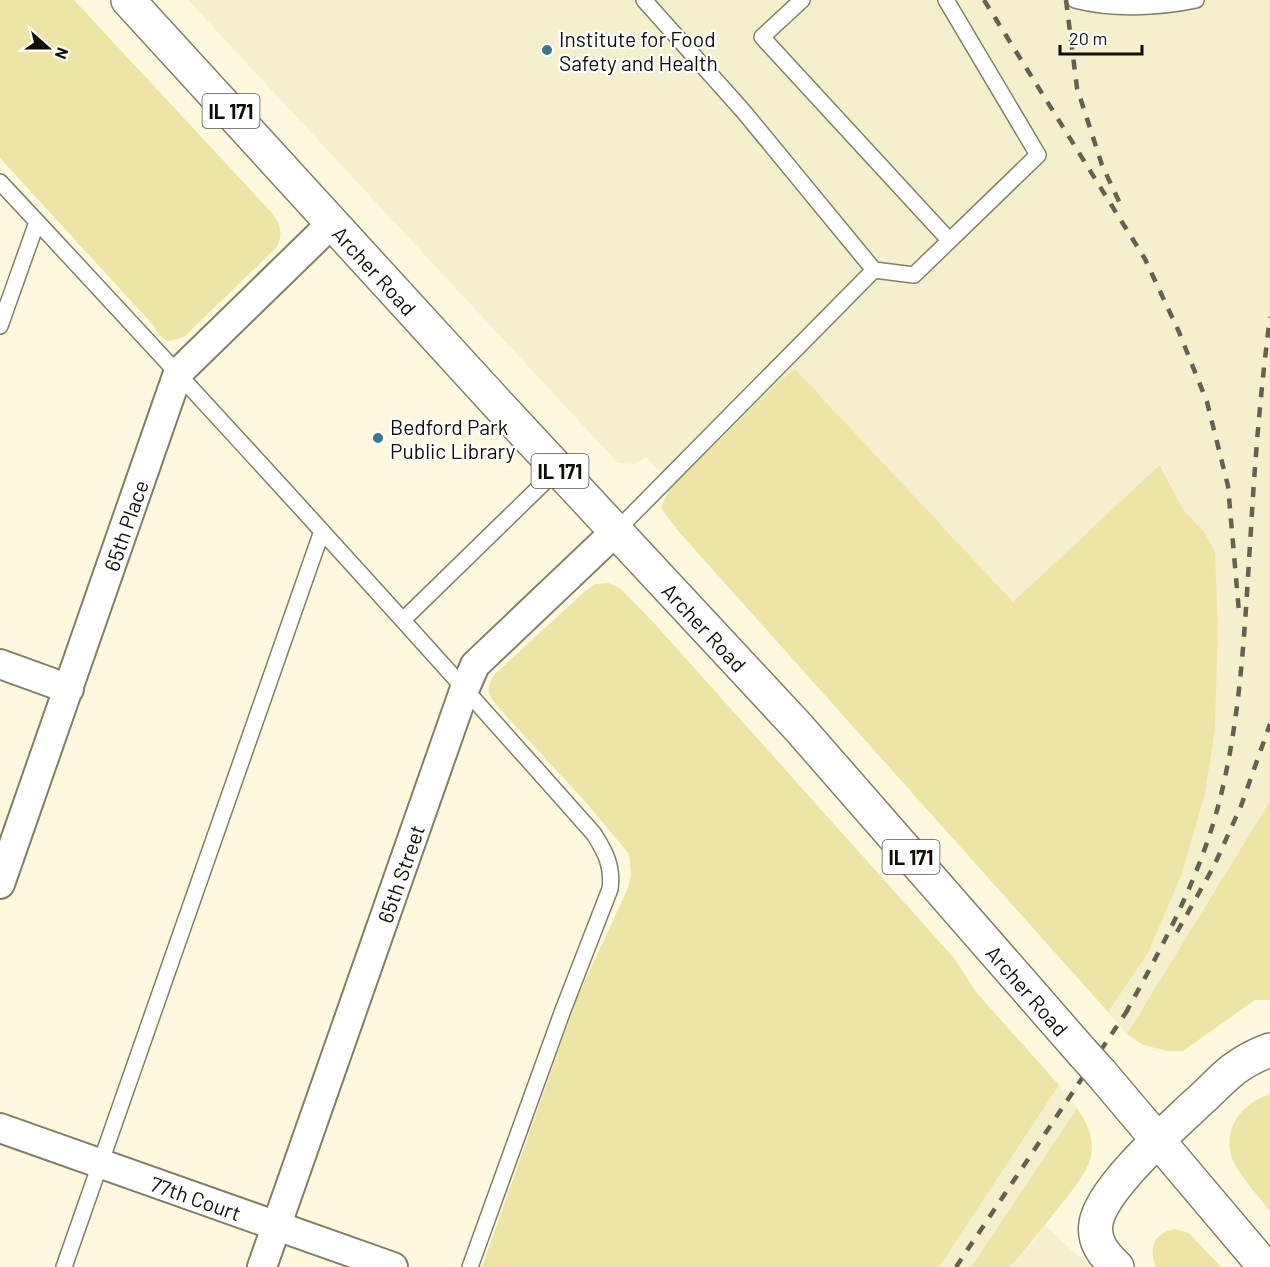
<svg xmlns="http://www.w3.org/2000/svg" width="1270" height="1267" viewBox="0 0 1270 1267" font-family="Barlow,sans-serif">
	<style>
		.built { fill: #f4efcc }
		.green { fill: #eee4a6 }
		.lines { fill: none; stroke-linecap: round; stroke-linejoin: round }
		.lane-casing { stroke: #837f67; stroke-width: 18 }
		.street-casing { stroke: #837f67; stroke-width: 32 }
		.primary-casing { stroke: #837f67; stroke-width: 36 }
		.lane { stroke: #fff; stroke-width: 15 }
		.street { stroke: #fff; stroke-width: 28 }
		.primary { stroke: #fff; stroke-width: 33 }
		.rail { stroke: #636151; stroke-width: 4.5; stroke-dasharray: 10 10; stroke-linecap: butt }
		.primary-bridge-casing { stroke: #837f67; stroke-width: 36; stroke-linecap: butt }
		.primary-bridge { stroke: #fff; stroke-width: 33 }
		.poi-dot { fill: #38778c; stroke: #fff; stroke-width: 2 }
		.labels { text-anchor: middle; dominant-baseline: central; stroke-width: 4.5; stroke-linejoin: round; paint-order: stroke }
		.shield { fill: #fff; stroke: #585751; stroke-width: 1.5 }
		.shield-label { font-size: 20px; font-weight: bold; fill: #100f06 }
		.poi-label { font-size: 21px; fill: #100f06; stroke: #fff; text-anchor: start }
		.street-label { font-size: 21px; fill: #100f06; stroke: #fff }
	</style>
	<rect width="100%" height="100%" fill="#fef9de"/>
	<!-- built -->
	<path class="built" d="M188 0H1270V801L1127 1034 1108 1012 1148 953 1181 876 1205 794 1215 728 1218 632 1205 533 1184 511 1161 465 1013 603 795 369 777 383 673 485 646 457 634 464 618 463Z
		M1059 1085 1077 1108 971 1267H939Z
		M1045 1225 1090 1267H1009L1032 1243Z"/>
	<!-- green -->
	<path class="green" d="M0 0H74L272 213C281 225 283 233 277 247L185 336C168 344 163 343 154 326L0 158Z
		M795 369 1013 602 1160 465 1184 511 1205 533 1215 553 1218 632 1215 728 1205 794 1181 876 1148 953 1108 1012 679 532 661 508 669 489 777 383Z
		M608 583 620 588 654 623 954 958 976 992 1059 1085 939 1267H482L577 998 628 888 631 875 629 854 589 806 500 709C489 695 484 692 494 675L584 592 595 584Z
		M1270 801V1000H1255L1183 1051H1167L1143 1045 1127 1034Z
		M1270 1094V1211C1259 1196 1238 1175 1232 1158 1222 1127 1243 1103 1270 1094Z
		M1077 1108C1107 1152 1087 1171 1060 1206 1043 1227 1028 1248 1009 1267H971Z
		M1175 1229 1189 1233 1221 1267H1156C1148 1249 1154 1232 1175 1229Z"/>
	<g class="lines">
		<!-- lane casing -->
		<g class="lane-casing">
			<path id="lane" d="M644 0 744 112 874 270
				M802 0 762 37 949 240
				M1075 0C1113 10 1158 8 1196 0
				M0 182C201 397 399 614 594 834 606 853 613 867 610 889L563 1010 470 1267
				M0 326 37 222
				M616 531 874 270 914 275 1038 155 946 0
				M403 620 558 469
				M64 1267 322 531"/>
		</g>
		<!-- street casing -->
		<g class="street-casing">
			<g id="street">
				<path d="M0 664 69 689"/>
				<path id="s1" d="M0 884 178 373 333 222"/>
				<path id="s2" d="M0 1128 393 1267"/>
				<path id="s3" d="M262 1267 465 688 475 665 616 531"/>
			</g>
		</g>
		<!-- primary casing -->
		<g class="primary-casing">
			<g id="primary">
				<path id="s4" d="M128 0 504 411 799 728 1082 1052"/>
				<path d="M1101 1073 1265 1267"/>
				<path d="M1117 1267C1104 1255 1093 1242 1096 1223 1102 1188 1170 1129 1196 1104 1209 1093 1220 1080 1234 1069 1245 1061 1256 1055 1270 1050"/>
			</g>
		</g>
		<!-- lane -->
		<use href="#lane" class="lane"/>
		<!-- street -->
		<use href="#street" class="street"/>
		<!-- primary -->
		<use href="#primary" class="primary"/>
		<!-- rail -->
		<path class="rail" d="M984 0 1145 259 1179 332 1207 402 1228 486 1239 612
			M1066 0 1077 88 1102 165 1123 210
			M1177 932 1214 866 1241 806 1270 724
			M1125 1014C1163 946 1201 875 1220 799 1242 711 1245 620 1251 529 1255 458 1261 387 1270 317
			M956 1267 1129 1008"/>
		<!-- primary-bridge casing -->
		<g class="primary-bridge-casing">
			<path id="primary-bridge" d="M1082 1052 1101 1073"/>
		</g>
		<!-- primary-bridge -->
		<use href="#primary-bridge" class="primary-bridge"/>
	</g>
	<!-- markers -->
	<g class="poi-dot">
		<circle cx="547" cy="50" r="6"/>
		<circle cx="378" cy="438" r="6"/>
	</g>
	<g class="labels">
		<!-- shield labels -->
		<g class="shield">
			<rect x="202.5" y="94" width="57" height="34" rx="4.5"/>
			<rect x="531.5" y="454" width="57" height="34" rx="4.5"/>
			<rect x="882.5" y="840" width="57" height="34" rx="4.5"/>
		</g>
		<g class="shield-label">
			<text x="231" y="111">IL 171</text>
			<text x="560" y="471">IL 171</text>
			<text x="911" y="857">IL 171</text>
		</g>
		<!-- poi labels -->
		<g class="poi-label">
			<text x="559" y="38">Institute for Food<tspan x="559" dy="24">Safety and Health</tspan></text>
			<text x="390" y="426">Bedford Park<tspan x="390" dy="24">Public Library</tspan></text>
		</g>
		<!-- street labels -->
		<g class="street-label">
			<text stroke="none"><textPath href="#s4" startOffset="366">Archer Road</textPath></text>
			<text stroke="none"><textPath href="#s1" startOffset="380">65th Place</textPath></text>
			<text stroke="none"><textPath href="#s4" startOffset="852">Archer Road</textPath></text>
			<text stroke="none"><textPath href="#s3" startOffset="417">65th Street</textPath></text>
			<text stroke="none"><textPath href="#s4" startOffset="1338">Archer Road</textPath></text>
			<text stroke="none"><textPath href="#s2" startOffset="208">77th Court</textPath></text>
		</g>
	</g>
	<!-- north arrow -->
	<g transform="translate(48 48) rotate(111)" stroke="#ffffff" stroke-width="4.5" paint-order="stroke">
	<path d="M0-4.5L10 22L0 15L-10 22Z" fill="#100f06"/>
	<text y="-9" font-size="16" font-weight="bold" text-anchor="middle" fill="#100f06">N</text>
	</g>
	<!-- scale -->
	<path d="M1060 45v9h82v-9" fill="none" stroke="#100f06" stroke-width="3"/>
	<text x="1069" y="45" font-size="18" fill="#100f06" stroke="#ffffff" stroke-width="4.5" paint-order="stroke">20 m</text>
</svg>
